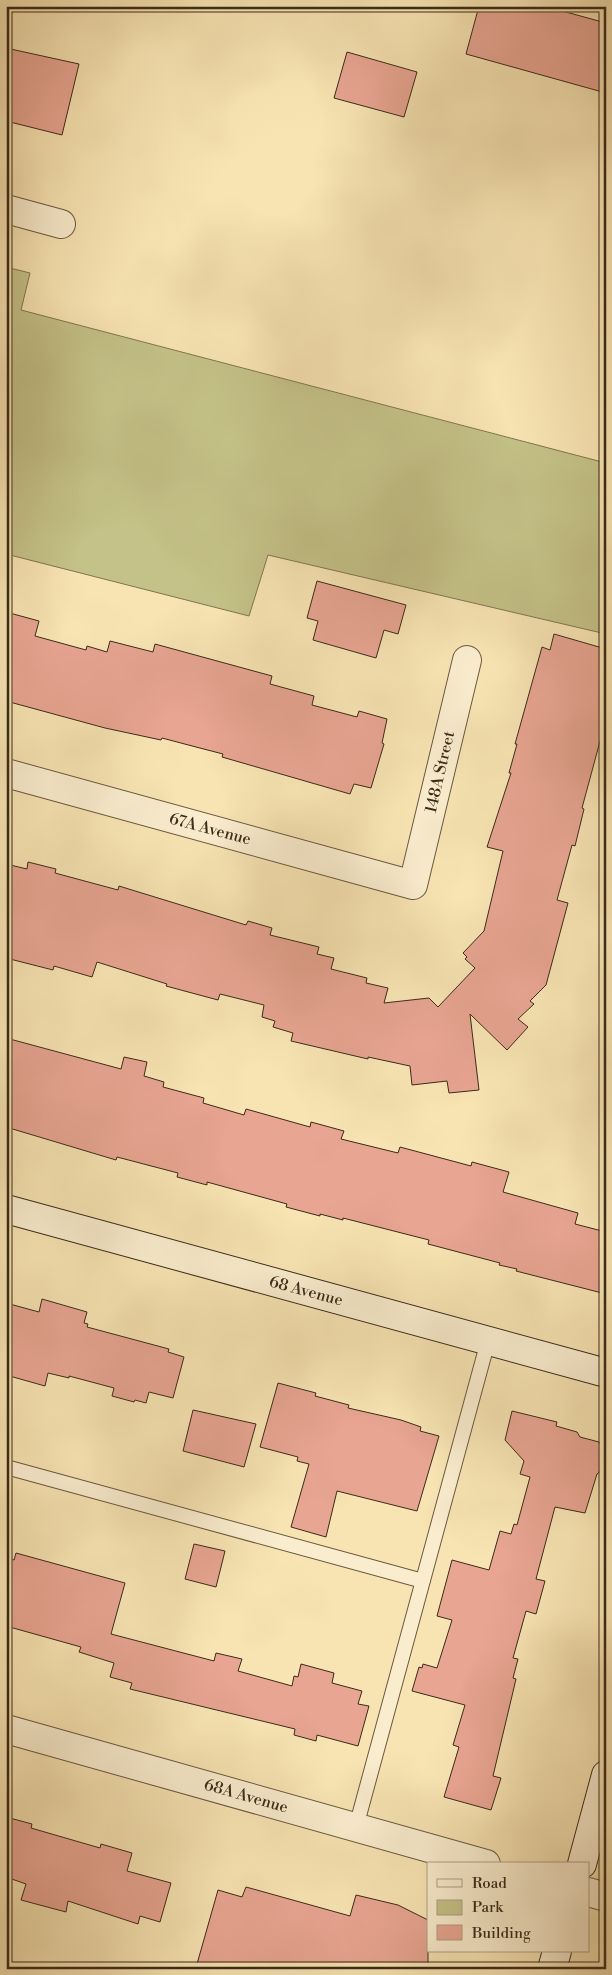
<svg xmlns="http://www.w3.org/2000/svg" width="612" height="1975" viewBox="0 0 612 1975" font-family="'Libre Bodoni',serif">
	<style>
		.green { fill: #c4c288; stroke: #7f7650 }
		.building { fill: #e8a592; stroke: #3a2b18 }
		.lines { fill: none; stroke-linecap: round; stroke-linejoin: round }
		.lane-casing { stroke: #6a593f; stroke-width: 16 }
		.street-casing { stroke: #6a593f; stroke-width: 30 }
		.secondary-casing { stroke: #3a2b18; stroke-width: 30 }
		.lane { stroke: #faedce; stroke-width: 14 }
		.street { stroke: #faedce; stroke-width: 28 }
		.secondary { stroke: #faedce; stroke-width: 28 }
		.labels { text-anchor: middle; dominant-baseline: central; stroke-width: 4.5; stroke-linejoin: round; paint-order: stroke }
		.street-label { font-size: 16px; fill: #3a2b18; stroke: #faedce }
	</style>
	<rect width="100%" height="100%" fill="#f8e4b3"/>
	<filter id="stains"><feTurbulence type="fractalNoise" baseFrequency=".004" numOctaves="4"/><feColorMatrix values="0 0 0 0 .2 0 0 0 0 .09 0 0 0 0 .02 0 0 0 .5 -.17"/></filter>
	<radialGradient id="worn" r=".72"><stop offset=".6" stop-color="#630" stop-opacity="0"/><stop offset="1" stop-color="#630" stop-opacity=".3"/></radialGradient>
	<!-- green -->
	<path class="green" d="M6 267 30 273 21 310 606 463V634L268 555 249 616 6 554Z"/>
	<!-- building -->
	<path class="building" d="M479 6H544L606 23V93L466 54Z
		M6 48 79 64 62 135 6 121Z
		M347 52 417 72 404 117 334 98Z
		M317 581 406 605 398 634 384 630 376 658 313 640 318 621 307 618Z
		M6 612 39 621 35 636 86 650 87 646 107 652 110 641 153 652 155 644 272 676 270 684 314 696 312 705 357 717 359 711 387 719 382 743 384 744 371 788 354 784 350 794 222 757 223 754 196 747 162 738 161 740 105 728 6 701Z
		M554 634 606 649V719L582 808 584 809 575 846 572 845 557 900 568 903 546 985 530 1001 534 1004 518 1019 528 1027 507 1050 470 1014 479 1090 449 1093 447 1081 412 1085 410 1066 368 1057V1059L291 1041 293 1033 273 1027 275 1021 262 1017 264 1005 220 994 218 1000 166 986 167 984 97 962 92 977 54 966 53 970 6 958V864L27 869 28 862 56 869 55 873 118 890 119 886 246 925 248 921 272 928 270 935 319 947 317 954 334 958 331 969 367 978 366 983 388 988 384 1003 429 998 438 1007 475 968 465 959 467 957 463 953 484 931 503 851 487 847 511 773H509L517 744H515L542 647 550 650Z
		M6 1038 121 1069 124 1057 147 1062 144 1076 164 1082 163 1087 204 1098 203 1103 244 1115 246 1109 310 1127 311 1122 344 1131 341 1139 398 1153 400 1147 471 1166 472 1162 509 1172 503 1192 578 1213 575 1224 606 1232V1294L516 1271 517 1269 499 1265 500 1263 428 1244 429 1240 343 1218V1220L320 1214V1216L286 1207 287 1204 207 1182V1185L177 1177 178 1173 117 1157 116 1160 6 1127Z
		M42 1299 87 1312 84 1323 88 1324 87 1327 169 1349 168 1352 184 1357 173 1398 149 1392 146 1403 135 1400 134 1402 112 1396 114 1388 69 1376V1378L48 1373 45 1386 6 1375V1303L39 1312Z
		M278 1383 316 1393 315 1396 349 1405 348 1408 401 1420 421 1427 420 1431 439 1436 417 1511 337 1491 326 1537 291 1527 309 1464 297 1461 298 1457 260 1447Z
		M193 1410 256 1424 244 1467 183 1451Z
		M512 1411 557 1422 556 1426 577 1432 580 1437 599 1442 606 1453V1458L603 1469 597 1474 585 1513 555 1507 536 1579 545 1581 536 1614 526 1611 513 1658 518 1659 513 1678 516 1679 493 1776 501 1778 491 1810 444 1797 459 1747 453 1745 465 1705 412 1691 419 1667 422 1668 423 1664 437 1668 452 1620 437 1616 452 1560 489 1570 500 1531 511 1534 514 1524 517 1525 530 1477 520 1474 524 1461 505 1440Z
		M194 1544 225 1551 216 1587 185 1579Z
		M16 1553 125 1583 111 1634 214 1661 216 1653 242 1659 238 1671 292 1686 294 1676 298 1677 301 1664 334 1673 332 1683 362 1691 358 1704 369 1706 358 1746 317 1735 316 1741 294 1735 295 1729 130 1689 132 1683 110 1677 114 1663 79 1652 81 1647 6 1626V1557L14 1560Z
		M6 1817 32 1824 31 1828 100 1848 101 1844 132 1853 127 1871 171 1883 160 1922 140 1916 138 1924 68 1901 66 1912 21 1900 26 1884 6 1877Z
		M246 1887 350 1916 356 1895 398 1905 428 1920V1969H213L197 1964 218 1890 242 1897Z"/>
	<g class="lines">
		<!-- lane casing -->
		<g class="lane-casing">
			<path id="lane" d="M6 1467 423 1581
				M356 1827 488 1341"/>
		</g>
		<!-- street casing -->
		<g class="street-casing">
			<path id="street" d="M6 209 61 224
				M6 773 413 885 467 660
				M6 1729 486 1864
				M588 1892 606 1897"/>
		</g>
		<!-- secondary casing -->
		<g class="secondary-casing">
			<path id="secondary" d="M6 1209 606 1373
				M582 1864 606 1775
				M552 1969 557 1951"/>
		</g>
		<!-- lane -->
		<use href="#lane" class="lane"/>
		<!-- street -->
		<use href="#street" class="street"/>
		<!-- secondary -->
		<use href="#secondary" class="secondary"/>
	</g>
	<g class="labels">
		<!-- street labels -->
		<g class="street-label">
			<text transform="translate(440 772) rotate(-77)">148A Street</text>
			<text transform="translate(210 829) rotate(15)">67A Avenue</text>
			<text transform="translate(306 1291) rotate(15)">68 Avenue</text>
			<text transform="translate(246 1796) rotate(16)">68A Avenue</text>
		</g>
	</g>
	<!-- margin -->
	<rect width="612" height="1975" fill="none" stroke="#f8e4b3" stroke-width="25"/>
	<rect x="8" y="8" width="597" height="1960" fill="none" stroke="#3a2b18" stroke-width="2.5"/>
	<rect x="12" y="12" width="587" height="1950" fill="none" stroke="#3a2b18"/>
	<!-- legend -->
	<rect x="427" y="1862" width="162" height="90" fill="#faedce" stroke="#ad9f85"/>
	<rect x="437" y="1879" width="25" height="8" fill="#faedce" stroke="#ad9f85"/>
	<text x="472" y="1888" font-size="15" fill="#3a2b18">Road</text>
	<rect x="437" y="1900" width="25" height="15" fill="#c4c288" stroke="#ad9f85"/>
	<text x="472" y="1912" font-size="15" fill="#3a2b18">Park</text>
	<rect x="437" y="1925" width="25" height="15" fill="#e8a592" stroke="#ad9f85"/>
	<text x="472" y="1938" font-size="15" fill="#3a2b18">Building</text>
	<rect width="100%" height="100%" filter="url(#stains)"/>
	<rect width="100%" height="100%" fill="url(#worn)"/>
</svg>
